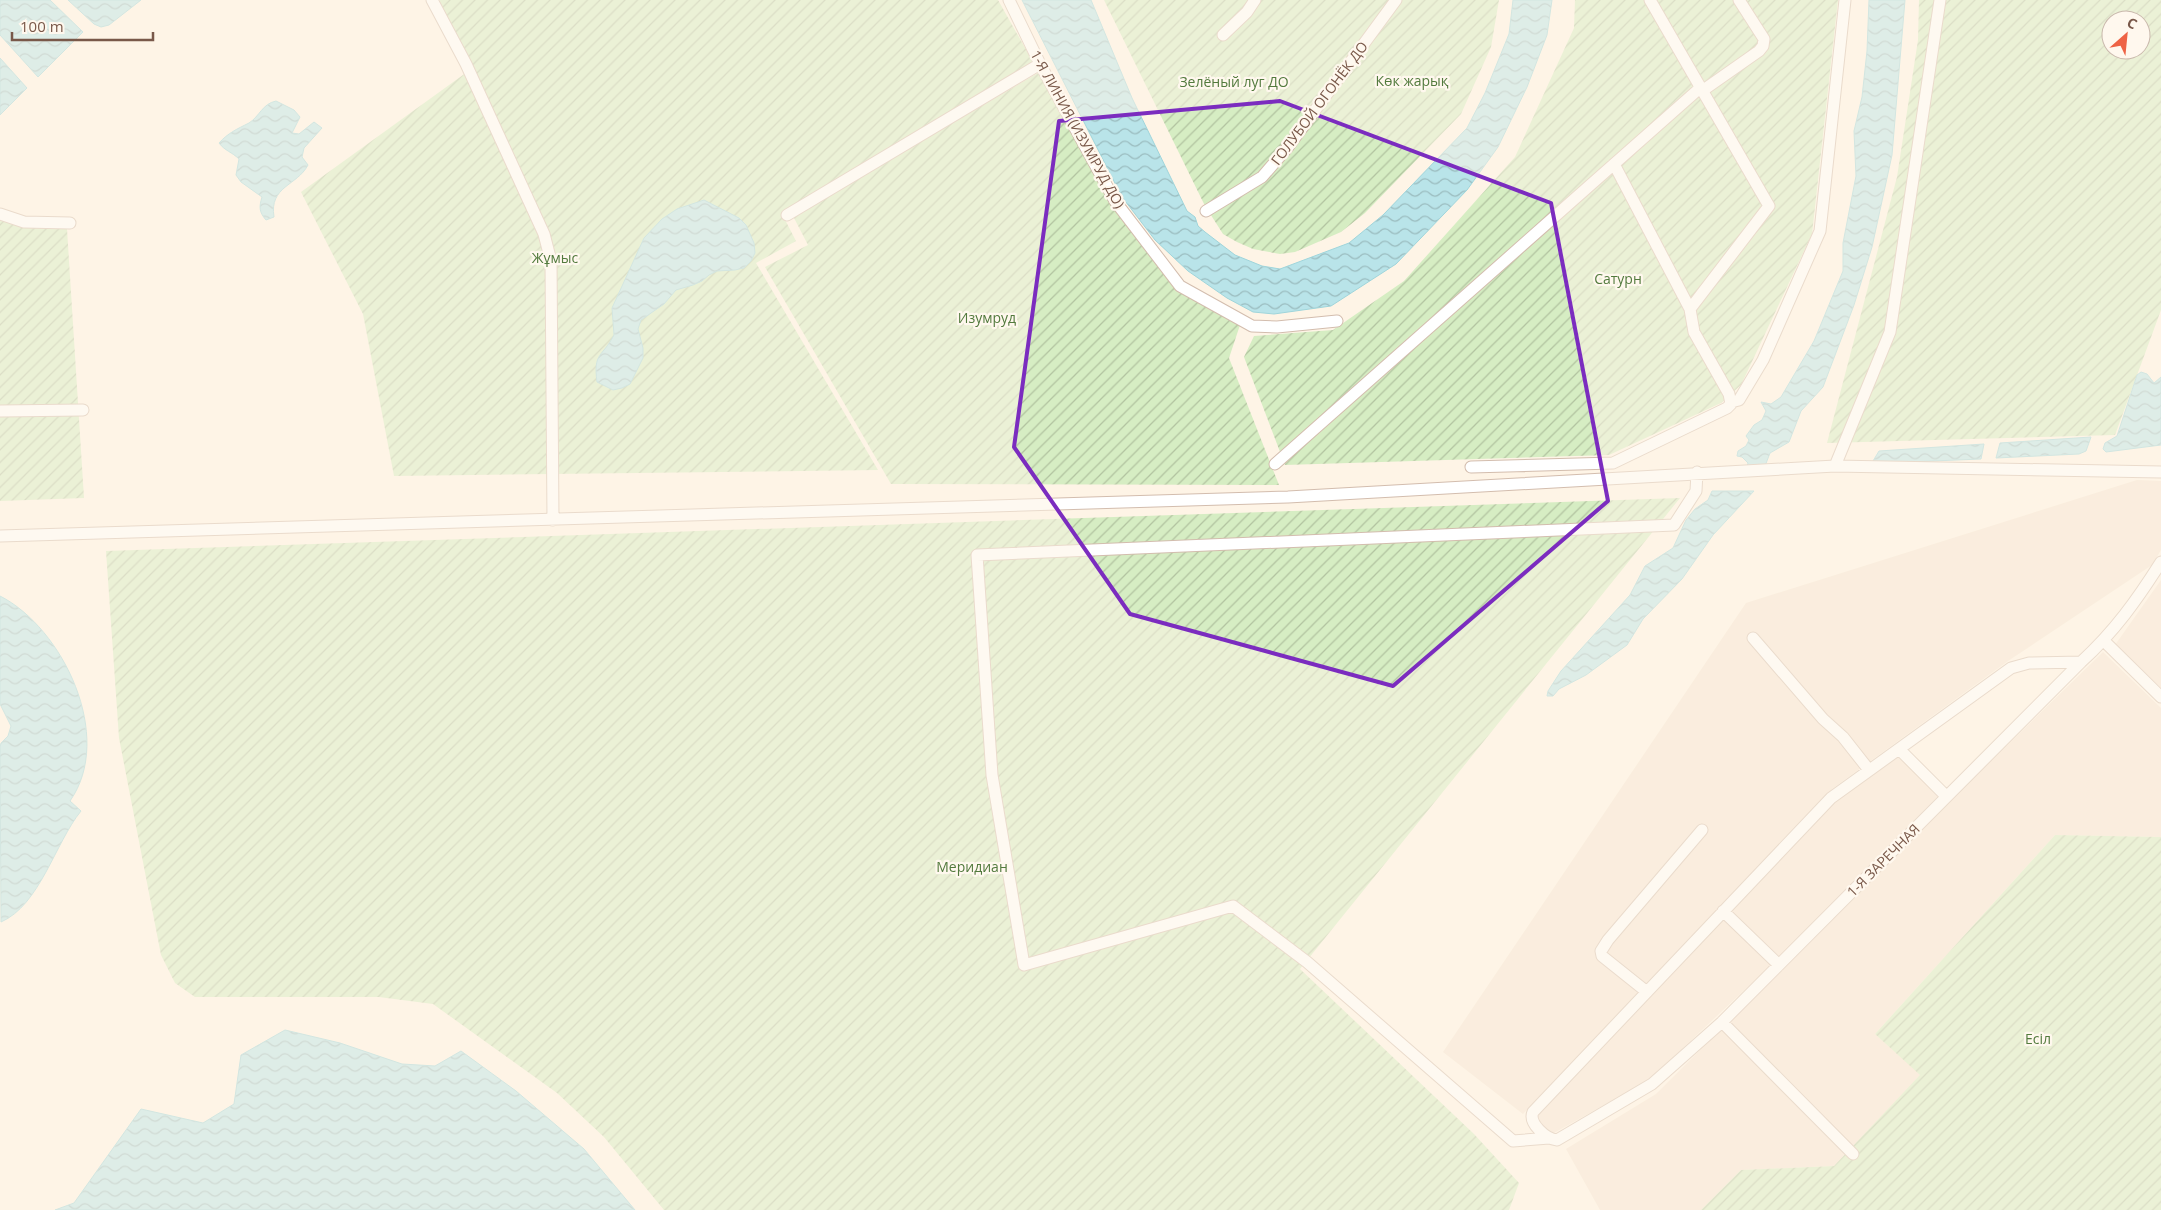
<svg xmlns="http://www.w3.org/2000/svg" width="2161" height="1210" viewBox="0 0 2161 1210" font-family="'Open Sans',sans-serif">
	<style>
		.residential { fill: #f6e5d4 }
		.garden { fill: url(#garden-furrows); fill-rule: evenodd }
		.water { fill: url(#water-waves); stroke: #9fd5db }
		.lines { fill: none; stroke-linecap: round; stroke-linejoin: round }
		.minor-casing { stroke: #d3bdae; stroke-width: 13 }
		.minor { stroke: #fff; stroke-width: 11 }
		.marked { fill: none; stroke: #7b2cbf; stroke-width: 4; stroke-linejoin: round }
		.labels { text-anchor: middle; dominant-baseline: central; stroke-width: 4.5; stroke-linejoin: round; paint-order: stroke }
		.park-label { font-size: 14px; fill: #527a3d; stroke: #fff8ee }
		.street-label { font-size: 14px; fill: #795849; stroke: #fff8ee }
	</style>
	<defs>
		<pattern id="garden-furrows" width="10" height="10" patternUnits="userSpaceOnUse" patternTransform="scale(1.25)"><rect width="10" height="10" fill="#d6edc3"/><path d="M-1 1l2-2M0 10L10 0M9 11l2-2" fill="none" stroke="#b2c3a0"/></pattern>
		<pattern id="water-waves" width="16" height="10" patternUnits="userSpaceOnUse" patternTransform="scale(1.25)"><rect width="16" height="10" fill="#b9e4e9"/><path d="M0 5q4-4 8 0t8 0" fill="none" stroke="#9bbcbf"/></pattern>
	</defs>
	<rect width="100%" height="100%" fill="#fef4e6"/>
	<!-- residential -->
	<path class="residential" d="M2137 480 2161 481V550L2152 565 2008 661 1832 789 1523 1114 1443 1052 1746 603Z
		M2161 580V688L2115 645Z
		M2103 652 2161 708V837L2055 835 1875 1034 1921 1075 1834 1166 1741 1170 1701 1210H1600L1566 1149 1656 1094 1952 799Z
		M1899 755 1939 795 1779 959 1731 912 1840 797Z
		M1724 919 1772 964 1649 1080 1552 1134 1535 1117Z"/>
	<!-- garden -->
	<path class="garden" d="M440 0H998L1037 69 782 214 796 241 756 263 878 470 394 476 363 314 301 192 474 67 440 6Z
		M1104 0H1393L1260 176 1207 210Z
		M1399 0H1499L1491 47 1461 114 1365 213 1341 232 1295 252 1280 254 1253 249 1237 242 1223 234 1209 212 1264 178Z
		M1575 0H1838L1812 234 1741 385 1721 403 1609 455 1285 465 1244 357 1254 336 1333 330 1404 281 1515 157 1574 28Z
		M1919 0H2161V310L2115 435 1827 443 1897 177 1918 40ZM2111 20H2141V50H2111Z
		M1038 73 1109 200 1177 289 1241 322 1229 358 1279 485 891 484 765 267 808 245 793 216Z
		M0 218 30 228 67 229 84 498 0 501Z
		M1680 498 1300 969 1474 1134 1519 1183 1509 1210H664L604 1137 557 1093 433 1004 379 997H195L175 983 161 955 119 738 106 551Z
		M2055 835 2161 837V1210H1701L1741 1170 1834 1166 1920 1075 1875 1034Z"/>
	<!-- water -->
	<path class="water" d="M0 0H50L83 32 38 77 0 35Z
		M68 0H141L109 25 101 27 94 24Z
		M1022 0H1091L1132 98 1187 211 1195 217 1198 226 1205 232 1235 255 1262 266 1280 269 1349 243 1383 215 1467 128 1485 93 1509 34 1513 0H1552L1547 35 1527 87 1498 147 1467 190 1396 264 1331 306 1274 314 1253 312 1227 298 1188 271 1155 240 1122 197Z
		M1869 0H1905L1892 155 1872 247 1854 305 1823 387 1801 411 1789 442 1770 453 1765 466 1747 467 1748 463 1742 457 1737 456 1738 451 1746 446 1749 440 1746 436 1754 425 1762 420 1766 411 1761 402 1771 404 1781 397 1814 341 1843 271V243L1856 176 1854 131 1862 97 1867 51Z
		M0 58 27 88 0 115Z
		M276 101 294 110 300 117 292 133 299 134 314 122 322 128 304 148 302 157 308 165C297 186 269 186 274 217L266 220C259 212 259 207 262 197L241 182 236 175 239 159C232 152 225 151 219 143 228 133 237 129 249 123 260 116 262 104 276 101Z
		M704 200 739 218 746 225 754 243 755 253 751 261 744 268 735 270 717 271 709 275 702 281 693 285 676 290 664 304 641 320 638 329 643 348V358L630 384 622 388 613 390 597 382C593 352 602 358 614 335L612 308 644 238 662 219 677 209Z
		M2141 372 2147 374 2154 383 2161 377V445L2106 452 2103 449 2105 443 2117 436 2137 375Z
		M2091 437 2086 451 2079 454 1996 458 2000 443Z
		M1984 444 1981 459 1884 463 1873 461 1879 451Z
		M1712 491H1754L1713 535 1682 579 1643 619 1627 645 1586 675 1559 689 1553 696H1547L1548 691 1561 671 1630 595 1645 566 1673 548 1686 520 1695 509 1708 500Z
		M0 596C63 628 115 737 70 801L81 811C55 843 40 905 1 922L0 747 1 743 8 736 11 726 0 704Z
		M285 1030 340 1043 402 1064 435 1066 461 1051 516 1091 584 1149 635 1210H55L74 1203 141 1109 203 1123 234 1104 241 1055Z"/>
	<g class="lines">
		<!-- minor casing -->
		<g class="minor-casing">
			<path id="minor" d="M432 0 466 64 544 234 551 261 553 520
				M1009 0 1040 64 1115 201 1180 286 1252 326 1277 327 1337 321
				M1650 0 1769 206 1690 309
				M1223 35 1247 12 1255 0
				M1702 91 1759 51 1763 46 1764 39 1739 0
				M1206 211 1262 177 1288 147 1396 0
				M0 214 24 222 70 223
				M787 215 1040 64
				M1731 402 1739 400 1763 360 1820 231 1845 0
				M0 411 83 410
				M1275 464 1700 88
				M1835 466 1890 332 1940 0
				M1471 467 1613 463 1727 408 1731 404 1729 394 1694 332 1690 309 1614 164
				M0 536 1288 497 1835 466 2161 472
				M1753 638 1823 719 1843 737 1869 770
				M2104 641 2161 697
				M2081 662 2029 663 2011 668 1831 798 1533 1112C1528 1123 1546 1139 1557 1140L1652 1084 1722 1022 2081 662C2114 632 2137 600 2161 562
				M1899 749 1946 796
				M1723 911 1779 965
				M1647 992 1602 956 1601 951 1608 940 1702 830
				M1722 1022 1853 1154
				M1549 1138 1513 1141 1307 962 1233 906 1024 965 992 775 977 555 1674 525 1696 491 1697 472"/>
		</g>
		<!-- minor -->
		<use href="#minor" class="minor"/>
	</g>
	<!-- marked area -->
	<path d="M0 0H2161V1210H0ZM1280 101 1551 203 1608 501 1393 686 1130 614 1014 447 1059 121Z" fill="#fef4e6" fill-opacity=".55" fill-rule="evenodd"/>
	<path class="marked" d="M1280 101 1551 203 1608 501 1393 686 1130 614 1014 447 1059 121Z"/>
	<g class="labels">
		<!-- park labels -->
		<g class="park-label">
			<text x="1412" y="80">Көк жарық</text>
			<text x="1234" y="81">Зелёный луг ДО</text>
			<text x="555" y="257">Жұмыс</text>
			<text x="1618" y="278">Сатурн</text>
			<text x="987" y="317">Изумруд</text>
			<text x="972" y="866">Меридиан</text>
			<text x="2038" y="1038">Есіл</text>
		</g>
		<!-- street labels -->
		<g class="street-label">
			<text transform="translate(1319 103) rotate(-53)">ГОЛУБОЙ ОГОНЁК ДО</text>
			<text transform="translate(1078 129) rotate(61)">1-Я ЛИНИЯ (ИЗУМРУД ДО)</text>
			<text transform="translate(1883 860) rotate(-45)">1-Я ЗАРЕЧНАЯ</text>
		</g>
	</g>
	<!-- north arrow -->
	<g transform="translate(2126 35) rotate(27)"><circle r="24" fill="#fff8ee" stroke="#c9b8ac"/>
	<path d="M0-4L9 19L0 12L-9 19Z" fill="#ee6345"/>
	<text y="-8" font-size="14" font-weight="bold" text-anchor="middle" fill="#795849">С</text>
	</g>
	<!-- scale -->
	<path d="M12 32v8h141v-8" fill="none" stroke="#795849" stroke-width="2.5"/>
	<text x="20" y="32" font-size="15" fill="#795849" stroke="#fff8ee" stroke-width="4" paint-order="stroke">100 m</text>
</svg>
